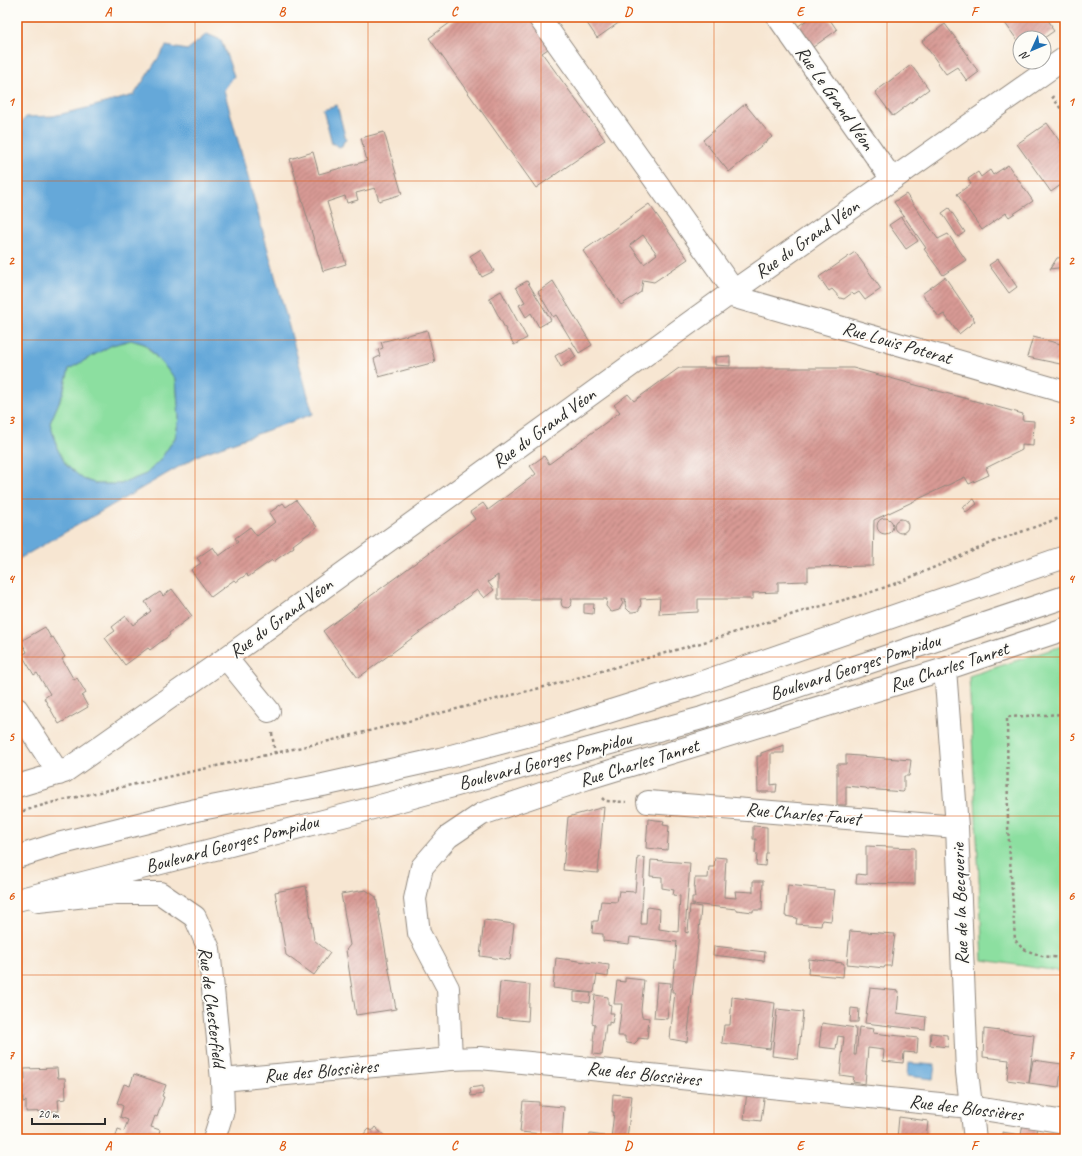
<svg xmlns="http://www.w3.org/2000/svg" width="1082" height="1156" viewBox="0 0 1082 1156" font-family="Caveat,sans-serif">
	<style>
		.grass { fill: #8cdfa0; stroke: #5c8566 }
		.water { fill: #65a8d9; stroke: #486a82; fill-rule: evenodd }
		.building { fill: url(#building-hatch); fill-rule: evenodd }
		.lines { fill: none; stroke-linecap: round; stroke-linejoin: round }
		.minor-casing { stroke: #91887e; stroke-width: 24 }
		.major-casing { stroke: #91887e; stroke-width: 24 }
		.path { stroke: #91887e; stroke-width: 2.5; stroke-dasharray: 3 3; stroke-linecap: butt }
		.minor { stroke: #fff; stroke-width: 22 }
		.major { stroke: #fff; stroke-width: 22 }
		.grid { fill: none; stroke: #df570e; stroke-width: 1; stroke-opacity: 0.55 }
		.labels { text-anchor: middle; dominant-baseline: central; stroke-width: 4; stroke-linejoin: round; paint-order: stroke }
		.street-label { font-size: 19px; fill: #2b2b2b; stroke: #fdfcf7 }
		.neatline { fill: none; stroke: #df570e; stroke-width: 1.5 }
		.grid-label { font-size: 13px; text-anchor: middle; font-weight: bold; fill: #df570e }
	</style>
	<defs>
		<pattern id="building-hatch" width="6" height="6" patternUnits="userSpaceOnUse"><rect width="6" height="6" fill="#d89a94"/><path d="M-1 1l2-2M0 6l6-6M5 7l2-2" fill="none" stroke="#af7e79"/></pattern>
	</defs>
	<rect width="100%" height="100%" fill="#fdfcf7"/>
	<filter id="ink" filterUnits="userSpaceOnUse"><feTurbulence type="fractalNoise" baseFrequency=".025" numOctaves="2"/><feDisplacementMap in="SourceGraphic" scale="8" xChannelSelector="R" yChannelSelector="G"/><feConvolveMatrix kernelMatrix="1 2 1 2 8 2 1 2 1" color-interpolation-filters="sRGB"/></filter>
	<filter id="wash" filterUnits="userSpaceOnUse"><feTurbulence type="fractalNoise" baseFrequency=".012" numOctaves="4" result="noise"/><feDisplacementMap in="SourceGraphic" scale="16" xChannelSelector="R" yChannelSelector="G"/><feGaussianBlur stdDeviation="0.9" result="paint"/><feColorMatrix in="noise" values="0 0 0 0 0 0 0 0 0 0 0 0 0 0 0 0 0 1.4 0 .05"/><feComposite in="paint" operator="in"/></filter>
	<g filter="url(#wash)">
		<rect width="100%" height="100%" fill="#f7e6d2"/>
		<!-- grass -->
		<path class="grass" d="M131 340 144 344 176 379 179 419 175 438 160 460 146 474 121 484H97L83 479 66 465 57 448 50 423 63 393 69 369 112 345Z
			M1065 645V972L983 960 969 676Z"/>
		<!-- water -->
		<path class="water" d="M207 34 221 40 234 76 224 90 313 414 201 454 17 560V128L26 117 53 116 87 108 134 95 166 46 187 50ZM131 340 145 344 176 379 179 419 175 438 160 460 146 474 121 484H97L83 479 66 465 57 448 50 423 63 393 69 369 112 345Z
			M337 105 346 140 344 141 342 146 339 147 335 144H332L323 109Z
			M908 1063 935 1065 933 1079 907 1076Z"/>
		<g id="blocks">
			<!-- building -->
			<path class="building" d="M458 17H538L557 43 542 53 605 140 536 188 429 38Z
				M583 17H627L597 38Z
				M811 17H828L837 30 809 50 794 29Z
				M1013 17H1046L1052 26 1051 27 1054 31 1044 38H1020V44L1005 23Z
				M945 24 968 55 967 56 968 58 979 72 967 81 957 67 946 74 922 41Z
				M911 65 929 89 893 116 875 92Z
				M745 104 772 137 729 172 703 140Z
				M1047 123 1065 149V182L1051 192 1017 144Z
				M384 132 402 194 379 201 375 188 356 193 358 200 347 203 345 196 327 202 346 264 323 271 290 159 313 152 319 174 367 161 361 138Z
				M1008 165 1033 201 1009 217 1006 213 982 230 957 194 971 184 968 179 978 172 981 177 990 170 993 175Z
				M906 194 938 239 948 234 966 260 943 275 924 249 926 248 894 202Z
				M649 204 688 259 654 282 643 280 641 292 621 305 583 251ZM643 235 657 254 644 264 630 245Z
				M949 208 965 232 958 237 942 213Z
				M901 217 918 241 906 249 889 225Z
				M481 249 494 271 482 277 470 256Z
				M855 252 881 289 865 300 859 292 854 295 852 293 844 299 840 298 832 289 829 291 819 277Z
				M1065 257V267L1050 269 1057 258Z
				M998 259 1017 287 1009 293 989 265Z
				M945 277 975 321 959 334 944 314 939 317 922 294Z
				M527 281 551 320 539 327 531 313 526 317 519 305 525 302 516 287Z
				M553 281 592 345 579 353 556 315 553 317 538 292Z
				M501 291 527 338 514 345 489 298Z
				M427 330 435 362 379 377 374 359 380 356 378 350 383 348 381 342Z
				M1033 337 1065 345V365L1027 357Z
				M570 347 576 357 561 367 555 356Z
				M730 356V366L715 365V357Z
				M679 368H853L1023 414 1022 420 1034 421 1033 446 1022 445V450L986 468 989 475 969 484 965 477 874 520 873 566 808 567V580L806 581 778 582V592L753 593V599H698V612L659 614 660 598 640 599 641 603 640 608 638 611 633 612H630L626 608 625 603 626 599H622L623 603 619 610 612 612 610 611 606 606 607 599H571L572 601 571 605 568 608 563 607 562 606 561 602 562 599H498V575L488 582 494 590 484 598 477 590 358 678 323 631 475 519 470 512 483 503 488 510 536 474 530 466 544 456 549 464 620 412 614 405 628 394 634 401Z
				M974 499 977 504 966 512 962 507Z
				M296 500 317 527 293 545 294 547 273 562 272 560 248 577 247 574 236 582 234 580 211 597 191 570 201 563 197 558 213 547 219 556 238 542 235 538 250 527 257 536 275 522 269 513 283 503 286 507Z
				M877 526a8 8 0 1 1 16 0a8 8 0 1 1-16 0Z
				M894 526a7 7 0 1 1 14 0a7 7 0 1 1-14 0Z
				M172 589 192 616 169 633 170 635 150 650 148 648 125 665 105 638 115 631 112 627 126 616 133 625 151 611 145 602 160 592 163 596Z
				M584 604H594L593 614 584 613Z
				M45 627 51 638 53 637 65 657 62 659 74 680 77 678 86 693 82 696 88 707 59 724 44 698 50 694 37 673 34 675 22 655 27 652 21 641Z
				M784 745V753H771V785L777 784 776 792H758L757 756H761V753Z
				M846 755 911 760 909 776H904V791L903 792 867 789 866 788 846 786V805H837V764H846Z
				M604 807 598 873 563 870 568 817Z
				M648 819 664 821 663 825 669 826 667 850 646 848Z
				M753 826 767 827V854H766L765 866 756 865 757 854 755 853 756 839H753Z
				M866 846 915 848V884L856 883 857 874 866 875Z
				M638 857 645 858 641 924H646L647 907 660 909 659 929 678 932 680 896 673 895 674 890 662 888V877L650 876 651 860 690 863 685 932 688 933 690 905 701 907 698 944 687 1042 670 1039 675 992H672L677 941 676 942 630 937 629 944 603 941V934L592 933 593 921H598L601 901 617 902 619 891 635 892Z
				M715 857 726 858 724 897 736 898 735 891 753 892V881H763L762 910H753V912L736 910V909L692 904V897H695L694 890 695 878H708L709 867H714Z
				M788 885 835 890 831 921 822 920 821 926 796 924 797 918 785 916Z
				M306 886 314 940 330 953 314 975 286 955 275 892Z
				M366 890 376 897 396 1009 356 1015 346 950 350 945 341 894Z
				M484 920 514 924 510 960 480 956Z
				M850 931 895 934 891 966H885L884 968 847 964Z
				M714 946 765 952 764 961 713 955Z
				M556 958 609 965 608 977 597 975 594 992 593 993 553 988Z
				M809 959 843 963 844 964 843 977 808 974Z
				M625 978 644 980 641 1010 642 1017 649 1018 647 1039 638 1038V1040L634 1044 627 1043 625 1039V1036H618L622 1004H614L617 981 625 982Z
				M500 982 530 985 528 1021 497 1018Z
				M657 982 671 983 667 1019 654 1018Z
				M870 988 899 991 897 1013 926 1017 925 1030 865 1023Z
				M574 992 591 993 590 1003 574 1001Z
				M595 995 608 997V1004L611 1005 610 1013H614L612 1023 609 1022V1025H606L602 1055 593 1054 594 1041H593L595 1024 592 1023Z
				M732 997 775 1003 770 1049 722 1043 724 1025H730Z
				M851 1008 859 1009 858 1022H850Z
				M777 1009 803 1012 798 1059 772 1056Z
				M822 1023 856 1028 854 1055H856L859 1027 874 1029 873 1033 918 1038 917 1053 904 1052 903 1063 883 1061 884 1050 868 1048 865 1084 853 1082 854 1077 840 1075 844 1037 838 1036 836 1049 819 1047Z
				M984 1029 1034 1035 1029 1083 1007 1080 1009 1060 983 1057Z
				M931 1033 947 1035 948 1047 930 1045Z
				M1033 1060 1062 1064 1059 1087 1029 1083Z
				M57 1068 58 1078H65L66 1099 58 1100 59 1111 26 1112V1101L23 1102 22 1080H25L24 1069Z
				M134 1074 166 1085 162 1096 164 1097 157 1117 155 1116 151 1127 160 1130 157 1139H115L118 1129 124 1131 128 1120 120 1117 123 1106 117 1103 124 1084 130 1086Z
				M483 1086V1094L471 1096 470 1088Z
				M747 1091 765 1092 761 1121 744 1119Z
				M613 1094 632 1096 627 1139H611L614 1112H612Z
				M523 1101 539 1102V1106L541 1105 564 1107 562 1136 520 1132Z
				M899 1117 928 1121 926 1139H897Z
				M1023 1124 1037 1126 1035 1139H1003L1002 1132 1021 1135Z
				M375 1127 388 1139H360L368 1129 372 1131Z
				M590 1134 604 1136V1139H589Z"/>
		</g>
	</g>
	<g filter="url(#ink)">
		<use href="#blocks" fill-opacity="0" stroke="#91887e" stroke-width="1"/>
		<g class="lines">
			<!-- minor casing -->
			<g class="minor-casing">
				<path id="minor" d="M539 17 734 291
					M778 17 892 179
					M728 295 1065 392
					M226 658 269 711
					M945 669 957 827 967 1072 975 1139
					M17 709 59 774
					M17 786 64 772 226 658 728 295 1065 58
					M648 802 957 827
					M38 901 116 893H160L195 917 209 949 222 1080 223 1110 214 1139
					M451 1059 448 988 419 933 415 899 422 867 448 837 482 814 588 778 945 669 1065 629
					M222 1080 451 1059 480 1058 970 1107 1065 1122"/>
			</g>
			<!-- major casing -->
			<g class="major-casing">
				<path id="major" d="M17 857 58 844 196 810 323 785 440 759 560 727 700 683 1065 557
					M17 900 358 812 702 718 1065 597"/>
			</g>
			<!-- path -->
			<path class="path" d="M1052 96 1065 115
				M1065 714 1007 717 1008 826 1015 940 1023 949 1042 956 1065 958
				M272 733 275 754
				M602 798 605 801 626 802
				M17 813 50 803 329 741 552 685 704 642 800 612 869 593 902 581 996 541 1065 516"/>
			<!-- minor -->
			<use href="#minor" class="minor"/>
			<!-- major -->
			<use href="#major" class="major"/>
		</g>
	</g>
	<!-- grid -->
	<path class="grid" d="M195 17V1139M368 17V1139M541 17V1139M714 17V1139M887 17V1139M17 181H1065M17 340H1065M17 499H1065M17 657H1065M17 816H1065M17 975H1065"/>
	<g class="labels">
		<!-- street labels -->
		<g class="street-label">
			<text transform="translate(835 98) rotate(55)">Rue Le Grand Véon</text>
			<text transform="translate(807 239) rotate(-35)">Rue du Grand Véon</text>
			<text transform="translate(897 343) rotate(16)">Rue Louis Poterat</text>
			<text transform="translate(544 428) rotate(-36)">Rue du Grand Véon</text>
			<text transform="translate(281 618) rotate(-36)">Rue du Grand Véon</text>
			<text transform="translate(855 667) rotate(-18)">Boulevard Georges Pompidou</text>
			<text transform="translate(949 667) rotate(-18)">Rue Charles Tanret</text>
			<text transform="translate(545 761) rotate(-15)">Boulevard Georges Pompidou</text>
			<text transform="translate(639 763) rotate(-17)">Rue Charles Tanret</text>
			<text transform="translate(803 814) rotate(5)">Rue Charles Favet</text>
			<text transform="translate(232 844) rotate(-15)">Boulevard Georges Pompidou</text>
			<text transform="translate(960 904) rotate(-92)">Rue de la Becquerie</text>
			<text transform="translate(212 1007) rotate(83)">Rue de Chesterfield</text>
			<text transform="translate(321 1071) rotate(-5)">Rue des Blossières</text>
			<text transform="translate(644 1074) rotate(6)">Rue des Blossières</text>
			<text transform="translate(966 1108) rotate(7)">Rue des Blossières</text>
		</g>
	</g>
	<!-- margin -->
	<rect width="1082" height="1156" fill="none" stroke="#fdfcf7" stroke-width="44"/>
	<!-- north arrow -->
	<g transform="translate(1032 50) rotate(226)"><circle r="19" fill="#fdfcf7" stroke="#a9a8a5"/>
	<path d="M0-3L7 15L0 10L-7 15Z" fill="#1f6fb2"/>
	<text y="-6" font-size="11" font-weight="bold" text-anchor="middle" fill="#2b2b2b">N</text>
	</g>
	<!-- scale -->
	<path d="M32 1118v6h73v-6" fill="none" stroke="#2b2b2b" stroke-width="2"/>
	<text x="38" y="1118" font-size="12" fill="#2b2b2b" stroke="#fdfcf7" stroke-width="3" paint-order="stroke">20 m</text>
	<rect x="22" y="22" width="1038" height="1112" class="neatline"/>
	<g class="grid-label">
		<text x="108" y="16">A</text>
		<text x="282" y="16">B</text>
		<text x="454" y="16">C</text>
		<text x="628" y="16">D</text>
		<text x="800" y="16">E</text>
		<text x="974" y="16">F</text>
		<text x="11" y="106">1</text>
		<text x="1071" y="106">1</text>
		<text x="11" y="265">2</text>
		<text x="1071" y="265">2</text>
		<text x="11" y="424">3</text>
		<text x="1071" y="424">3</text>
		<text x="11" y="583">4</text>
		<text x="1071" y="583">4</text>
		<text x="11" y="741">5</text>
		<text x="1071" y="741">5</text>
		<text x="11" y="900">6</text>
		<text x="1071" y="900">6</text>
		<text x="11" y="1059">7</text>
		<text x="1071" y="1059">7</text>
		<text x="108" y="1150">A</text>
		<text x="282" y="1150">B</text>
		<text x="454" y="1150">C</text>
		<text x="628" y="1150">D</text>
		<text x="800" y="1150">E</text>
		<text x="974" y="1150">F</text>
	</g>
</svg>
